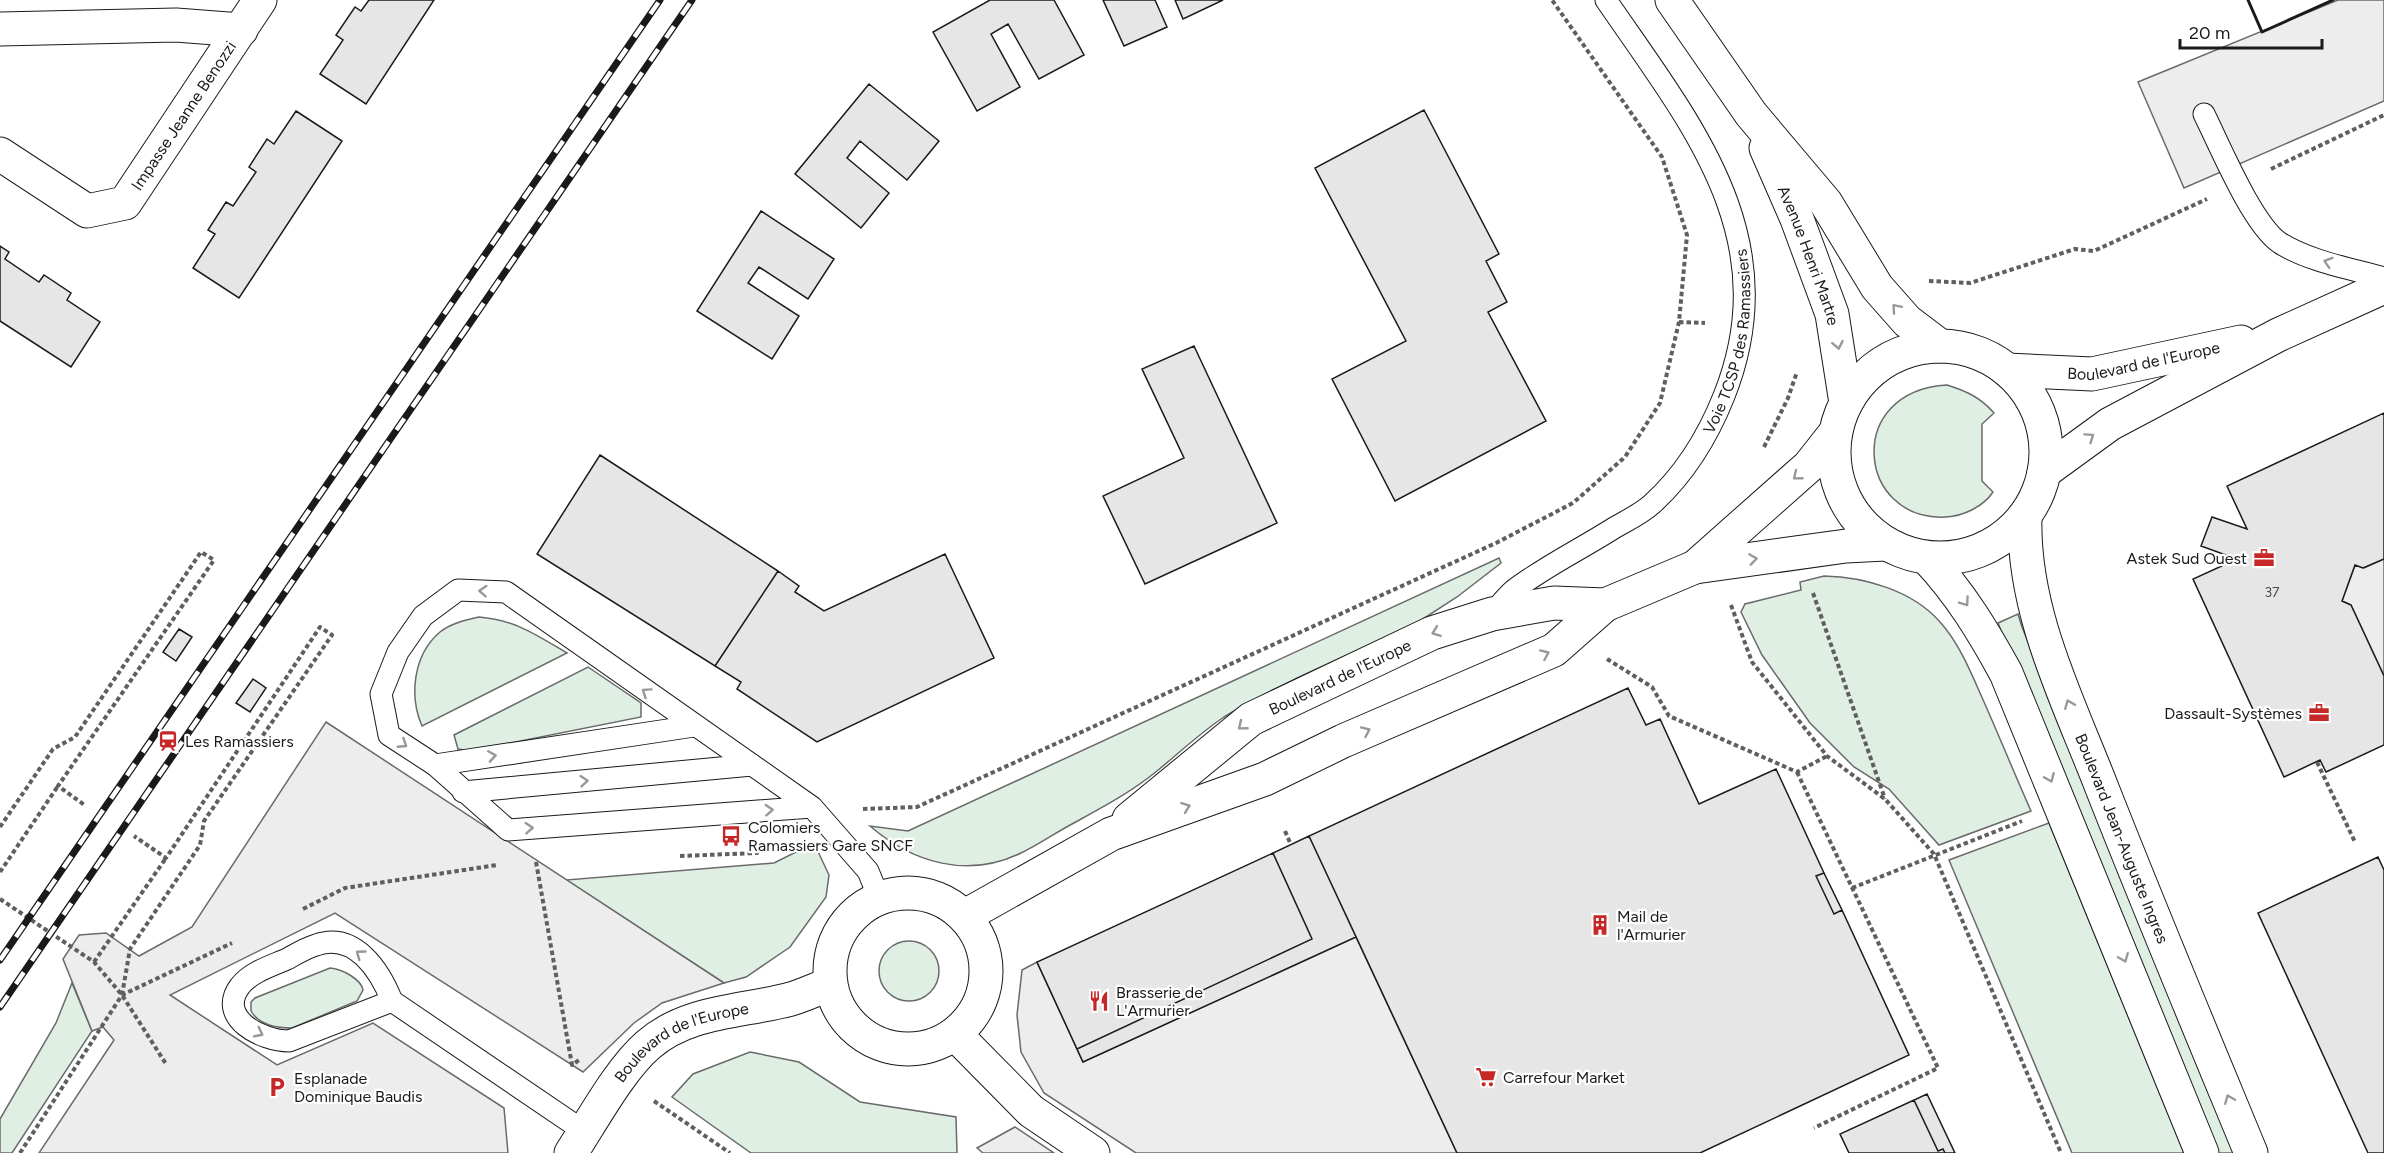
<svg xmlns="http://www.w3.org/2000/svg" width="2384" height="1153" viewBox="0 0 2384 1153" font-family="Figtree,sans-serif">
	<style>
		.green { fill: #e0efe3; stroke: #6a6a6a; stroke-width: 1.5 }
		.parking { fill: #ededed; stroke: #6a6a6a; stroke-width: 1.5 }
		.building { fill: #e6e6e6; stroke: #1a1a1a; stroke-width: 1.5 }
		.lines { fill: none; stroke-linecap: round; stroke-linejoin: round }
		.service-casing { stroke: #1a1a1a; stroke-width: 23 }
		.minor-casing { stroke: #1a1a1a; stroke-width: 35 }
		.tertiary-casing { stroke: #1a1a1a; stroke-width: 35 }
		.secondary-casing { stroke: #1a1a1a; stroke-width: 35 }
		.path { stroke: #5f5f5f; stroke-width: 4; stroke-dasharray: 4.5 3; stroke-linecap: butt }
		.service { stroke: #fff; stroke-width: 21 }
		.minor { stroke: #fff; stroke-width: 33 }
		.tertiary { stroke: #fff; stroke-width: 33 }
		.secondary { stroke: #fff; stroke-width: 33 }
		.rail-casing { stroke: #1a1a1a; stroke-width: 7 }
		.rail { stroke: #fff; stroke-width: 4.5; stroke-dasharray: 14; stroke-linecap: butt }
		.wall { stroke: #1a1a1a; stroke-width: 3 }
		.oneway { stroke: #989898 }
		.labels { text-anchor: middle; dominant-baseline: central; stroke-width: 4.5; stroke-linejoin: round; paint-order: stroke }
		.number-label { font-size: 14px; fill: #4d4d4d }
		.street-label { font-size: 16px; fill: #1a1a1a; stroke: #fff }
		.poi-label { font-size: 16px; fill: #1a1a1a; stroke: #fff; text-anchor: start }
	</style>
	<rect width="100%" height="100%" fill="#fff"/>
	<!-- green -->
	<path class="green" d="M1947 385C1966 391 1980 397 1994 413L1982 424V481L1993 492C1983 507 1963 516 1946 517 1857 522 1843 391 1947 385Z
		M1499 558 1501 563 1457 597 1412 626C1350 655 1283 681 1224 717 1200 733 1179 753 1157 771 1130 793 1101 808 1072 824 1055 833 1038 845 1021 853 968 879 913 863 870 826L908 831Z
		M1824 576C1864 577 1912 590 1940 622 1960 644 1972 675 1984 702 2000 738 2015 775 2031 811L1939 845 1889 789 1854 767 1810 723 1762 655 1741 612 1745 604 1801 590 1800 582Z
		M2018 614 2022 627 2236 1153H2214L1998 623Z
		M479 617C516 620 536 635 567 653L422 726C409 696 413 655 440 632 451 623 466 620 479 617Z
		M588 667 641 703V717L470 751 458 749 454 735Z
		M2049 823 2184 1153H2072L1949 860Z
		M814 843 829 875 826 897 790 947 746 977 724 983 566 880 774 863Z
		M879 971a30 30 0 1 1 60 0a30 30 0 1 1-60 0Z
		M330 968C342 969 361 979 363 990L357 1001 292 1028C276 1028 259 1025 251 1011V1002L255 998Z
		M72 983 92 1031 12 1153H0V1119L56 1023Z
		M750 1052 799 1062 860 1102 956 1117 957 1153H751L672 1097 693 1074Z"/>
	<!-- parking -->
	<path class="parking" d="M2338 0H2384V101L2184 188 2138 82Z
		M2384 559V676L2351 605 2342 601 2355 565 2364 568Z
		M326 722 724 983 662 1003 634 1023 583 1072 335 913 170 995 277 1065 373 1023 504 1108 508 1153H39L114 1040 103 1027 92 1031 63 959 79 935 106 933 139 956 192 927Z
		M1356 937 1457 1153H1136L1044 1093 1021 1052 1017 1015 1022 970 1037 962 1083 1062Z
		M1015 1127 1054 1153H983L977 1148Z"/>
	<!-- building -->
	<path class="building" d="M369 0H434L366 104 320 74 343 40 336 35 355 7 361 11Z
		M990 0H1054L1084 55 1039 79 1008 24 991 34 1020 87 977 111 933 32Z
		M1103 0H1155L1167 27 1124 46Z
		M1175 0H1223L1183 19Z
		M869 84 939 141 907 180 860 141 847 158 889 193 861 228 795 174Z
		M1424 110 1499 254 1486 261 1507 302 1488 312 1546 421 1395 501 1332 379 1406 341 1315 168Z
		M296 111 342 141 239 298 193 268 215 234 208 230 226 202 233 206 256 172 249 167 267 139 274 144Z
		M761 211 834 259 808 299 759 267 748 283 799 316 772 359 697 311Z
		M0 246 9 252 5 259 39 282 44 275 71 293 67 300 100 322 71 367 0 321Z
		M1194 346 1277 523 1145 584 1103 496 1184 458 1142 369Z
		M2384 413V559L2363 568 2355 565 2342 601 2351 605 2384 676V745L2326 772 2320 760 2284 777 2193 579 2237 559 2201 546 2212 517 2247 529 2227 486Z
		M600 455 778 571 715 666 537 554Z
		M945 554 994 658 817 742 737 689 741 682 715 666 778 571 799 586 795 592 824 611Z
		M179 629 192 637 176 661 163 652Z
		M253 679 266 688 250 712 236 703Z
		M1628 688 1646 725 1660 719 1699 804 1776 769 1824 873 1816 876 1834 914 1842 910 1909 1055 1700 1153H1457L1309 836Z
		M1309 836 1356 937 1083 1062 1077 1049 1312 939 1273 853Z
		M1273 853 1312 939 1077 1049 1037 962Z
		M2378 857 2384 870V1153H2368L2258 913Z
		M1824 873 1842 910 1834 914 1816 876Z
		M1927 1094 1955 1153H1945L1943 1149 1938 1151 1914 1100Z
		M1914 1100 1938 1151 1943 1149 1945 1153H1849L1840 1134Z"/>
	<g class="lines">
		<!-- service casing -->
		<g class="service-casing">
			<g id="service">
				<path d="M2204 114C2220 146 2252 224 2280 243 2308 261 2352 269 2384 278"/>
				<path id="s1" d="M1492 614C1499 606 1506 597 1514 590 1544 567 1581 549 1614 528 1626 521 1641 514 1652 504 1684 475 1708 436 1724 396 1787 237 1691 124 1606 0"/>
				<path d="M435 765 694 726"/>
				<path d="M463 792 752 765"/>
				<path d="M812 807 508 830 435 765 389 735 381 694 398 652 423 616 458 590 506 592 812 807 868 871 879 898"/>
				<path d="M392 1001 289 1041C262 1041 216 1018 240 986 251 972 271 966 287 959 296 954 306 948 316 945 355 931 380 971 392 1001L585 1132"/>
			</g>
		</g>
		<!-- minor casing -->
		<g class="minor-casing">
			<g id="minor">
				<path d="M0 29 176 25 241 30"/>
				<path id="s2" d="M0 154 87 211 125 203 260 0"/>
				<path d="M956 1035 1031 1111 1093 1153"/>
			</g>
		</g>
		<!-- tertiary casing -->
		<g class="tertiary-casing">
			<g id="tertiary">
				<path id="s3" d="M2007 370 2092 374 2241 342"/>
				<path d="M2044 472 2110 424 2278 335 2384 287"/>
			</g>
		</g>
		<!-- secondary casing -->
		<g class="secondary-casing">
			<g id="secondary">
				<path d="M1672 0 1751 114 1826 203 1877 287 1907 321 1940 346"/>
				<path id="s4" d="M1766 148 1797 219 1832 314 1846 403"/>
				<circle cx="1940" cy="452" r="106"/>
				<path id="s5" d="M2025 516C2022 612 2068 700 2102 788 2150 910 2201 1032 2251 1153"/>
				<path d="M1927 558C1960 593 1983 631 2006 673L2202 1153"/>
				<path d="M1695 567 1809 466 1835 433"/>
				<path id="s6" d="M1129 819 1251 719 1432 633 1492 614 1554 603 1605 605"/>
				<circle cx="908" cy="971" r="78"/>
				<path d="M965 916 1111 834 1265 779 1343 741 1554 650 1605 605 1695 567 1846 546 1885 544"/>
				<path id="s7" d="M571 1153C592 1121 620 1069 648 1045 688 1010 743 1012 791 999 804 995 817 989 830 984"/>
			</g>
		</g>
		<!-- path -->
		<path class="path" d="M2271 169 2384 115
			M1929 281 1970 283 2075 249 2094 251 2207 199
			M1679 322 1705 323
			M1764 447 1788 398 1797 372
			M1813 593 1885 799
			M1731 605 1752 662 1827 756 1885 799 1934 854 2061 1153
			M1607 659 1652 687 1669 716 1797 772 1827 756
			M2317 762 2355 842
			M1797 772 1938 1068 1814 1128
			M863 809 917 807 1496 543 1573 503 1625 457 1660 403 1679 322 1687 235 1662 157 1552 0
			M0 827 53 749 75 737 201 552 214 560 58 786 86 806
			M1285 831 1291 845
			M680 856 757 853 759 848
			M536 862 572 1065 579 1060
			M0 872 58 786
			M1852 888 2022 821
			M0 899 94 962 122 995 166 1064
			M303 909 345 888 497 865
			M94 962 166 858
			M122 995 130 949 200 845 204 821 332 635 320 627 166 858 134 836
			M654 1101 730 1153
			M20 1153 122 995 232 943"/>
		<!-- service -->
		<use href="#service" class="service"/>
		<!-- minor -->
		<use href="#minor" class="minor"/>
		<!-- tertiary -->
		<use href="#tertiary" class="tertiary"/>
		<!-- secondary -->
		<use href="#secondary" class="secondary"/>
		<!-- rail casing -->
		<g class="rail-casing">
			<path id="rail" d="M0 960 660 0
				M0 1007 692 0"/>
		</g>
		<!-- rail -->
		<use href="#rail" class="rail"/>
		<!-- wall -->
		<path class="wall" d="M2248 0 2262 32 2333 0"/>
	</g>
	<!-- one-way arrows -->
	<defs><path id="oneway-chevron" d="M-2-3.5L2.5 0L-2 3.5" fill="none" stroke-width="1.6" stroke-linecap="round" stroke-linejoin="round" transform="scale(1.5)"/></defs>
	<g class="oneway">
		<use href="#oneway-chevron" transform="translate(2328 262) rotate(-162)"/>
		<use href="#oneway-chevron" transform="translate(1896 308) rotate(-131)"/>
		<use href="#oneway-chevron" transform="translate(1838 345) rotate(79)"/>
		<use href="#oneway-chevron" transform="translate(2090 437) rotate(-34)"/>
		<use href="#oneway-chevron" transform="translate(1797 476) rotate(141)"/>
		<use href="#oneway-chevron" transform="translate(1753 559) rotate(-8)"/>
		<use href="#oneway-chevron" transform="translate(483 591) rotate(-177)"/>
		<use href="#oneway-chevron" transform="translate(1965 602) rotate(55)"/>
		<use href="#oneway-chevron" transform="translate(1436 632) rotate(160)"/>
		<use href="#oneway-chevron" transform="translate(1545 654) rotate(-24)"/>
		<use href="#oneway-chevron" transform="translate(646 692) rotate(-145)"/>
		<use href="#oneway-chevron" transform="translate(2069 704) rotate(-112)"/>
		<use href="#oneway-chevron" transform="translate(1242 726) rotate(141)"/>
		<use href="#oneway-chevron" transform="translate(1366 731) rotate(-24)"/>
		<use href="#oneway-chevron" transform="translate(403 744) rotate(33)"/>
		<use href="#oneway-chevron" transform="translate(492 756) rotate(-9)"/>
		<use href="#oneway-chevron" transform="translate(2050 778) rotate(67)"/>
		<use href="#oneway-chevron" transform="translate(584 781) rotate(-5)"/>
		<use href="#oneway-chevron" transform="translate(1186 807) rotate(-20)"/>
		<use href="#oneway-chevron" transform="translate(769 810) rotate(-3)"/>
		<use href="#oneway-chevron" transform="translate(529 828) rotate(-4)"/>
		<use href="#oneway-chevron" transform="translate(360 954) rotate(-144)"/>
		<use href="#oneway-chevron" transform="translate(2124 958) rotate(68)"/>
		<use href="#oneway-chevron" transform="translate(259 1033) rotate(27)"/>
		<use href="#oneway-chevron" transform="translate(2229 1099) rotate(-112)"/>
	</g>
	<!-- icons -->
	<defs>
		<g id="office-bare" transform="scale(1.62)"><path d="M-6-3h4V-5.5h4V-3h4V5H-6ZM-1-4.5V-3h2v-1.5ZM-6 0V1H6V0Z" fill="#c62828" stroke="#fff" stroke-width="2.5" paint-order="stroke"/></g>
		<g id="station-bare" transform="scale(1.62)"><path d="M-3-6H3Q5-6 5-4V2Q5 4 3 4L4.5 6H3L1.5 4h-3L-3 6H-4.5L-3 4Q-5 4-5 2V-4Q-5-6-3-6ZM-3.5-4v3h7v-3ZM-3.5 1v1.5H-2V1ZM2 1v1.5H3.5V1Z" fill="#c62828" stroke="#fff" stroke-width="2.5" paint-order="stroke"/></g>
		<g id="bus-bare" transform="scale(1.62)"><path d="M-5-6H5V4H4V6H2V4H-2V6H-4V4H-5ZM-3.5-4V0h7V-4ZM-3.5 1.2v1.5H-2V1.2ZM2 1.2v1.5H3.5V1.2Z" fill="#c62828" stroke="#fff" stroke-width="2.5" paint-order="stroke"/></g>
		<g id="building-bare" transform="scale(1.62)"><path d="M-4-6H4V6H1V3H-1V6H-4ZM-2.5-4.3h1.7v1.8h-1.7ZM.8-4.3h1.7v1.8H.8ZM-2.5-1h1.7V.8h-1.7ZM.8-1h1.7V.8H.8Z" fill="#c62828" stroke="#fff" stroke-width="2.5" paint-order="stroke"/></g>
		<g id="restaurant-bare" transform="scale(1.62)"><path d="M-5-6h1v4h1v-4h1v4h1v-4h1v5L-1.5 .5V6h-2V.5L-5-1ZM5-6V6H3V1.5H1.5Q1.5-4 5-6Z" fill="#c62828" stroke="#fff" stroke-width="2.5" paint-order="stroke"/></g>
		<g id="supermarket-bare" transform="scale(1.62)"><path d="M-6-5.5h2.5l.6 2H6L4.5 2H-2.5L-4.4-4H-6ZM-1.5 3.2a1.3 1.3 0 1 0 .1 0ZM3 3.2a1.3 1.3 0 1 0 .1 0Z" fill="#c62828" stroke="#fff" stroke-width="2.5" paint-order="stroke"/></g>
		<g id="parking-bare" transform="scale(1.62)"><path d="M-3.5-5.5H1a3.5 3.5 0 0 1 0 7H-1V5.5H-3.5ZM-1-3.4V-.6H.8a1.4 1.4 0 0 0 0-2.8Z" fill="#c62828" stroke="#fff" stroke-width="2.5" paint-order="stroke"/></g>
	</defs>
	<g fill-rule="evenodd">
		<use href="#office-bare" x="2264" y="558"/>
		<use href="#office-bare" x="2319" y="713"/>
		<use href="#station-bare" x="168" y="741"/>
		<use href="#bus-bare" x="731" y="836"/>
		<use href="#building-bare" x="1600" y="925"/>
		<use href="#restaurant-bare" x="1099" y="1001"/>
		<use href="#supermarket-bare" x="1486" y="1077"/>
		<use href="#parking-bare" x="277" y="1087"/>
	</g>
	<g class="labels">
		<!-- number labels -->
		<g class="number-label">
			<text x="2272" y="592">37</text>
		</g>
		<!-- street labels -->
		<g class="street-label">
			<text stroke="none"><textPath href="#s2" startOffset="248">Impasse Jeanne Benozzi</textPath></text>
			<text stroke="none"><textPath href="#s4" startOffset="116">Avenue Henri Martre</textPath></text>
			<text stroke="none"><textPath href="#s1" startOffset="381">Voie TCSP des Ramassiers</textPath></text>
			<text stroke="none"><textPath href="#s3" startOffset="138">Boulevard de l'Europe</textPath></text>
			<text stroke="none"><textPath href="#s6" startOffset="256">Boulevard de l'Europe</textPath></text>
			<text stroke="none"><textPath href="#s5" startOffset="339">Boulevard Jean-Auguste Ingres</textPath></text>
			<text stroke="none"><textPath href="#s7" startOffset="164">Boulevard de l'Europe</textPath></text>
		</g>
		<!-- poi labels -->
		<g class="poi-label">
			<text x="2247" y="558" text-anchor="end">Astek Sud Ouest</text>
			<text x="2302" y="713" text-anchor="end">Dassault-Systèmes</text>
			<text x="185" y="741">Les Ramassiers</text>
			<text x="748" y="827">Colomiers<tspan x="748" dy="18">Ramassiers Gare SNCF</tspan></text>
			<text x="1617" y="916">Mail de<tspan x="1617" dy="18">l'Armurier</tspan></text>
			<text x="1116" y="992">Brasserie de<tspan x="1116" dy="18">L'Armurier</tspan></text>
			<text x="1503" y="1077">Carrefour Market</text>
			<text x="294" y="1078">Esplanade<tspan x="294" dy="18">Dominique Baudis</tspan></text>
		</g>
	</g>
	<!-- scale -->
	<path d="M2180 39v9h142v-9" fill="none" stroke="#1a1a1a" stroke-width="3"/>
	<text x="2189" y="39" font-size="18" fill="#1a1a1a" stroke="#ffffff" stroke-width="4.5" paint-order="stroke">20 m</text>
</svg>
